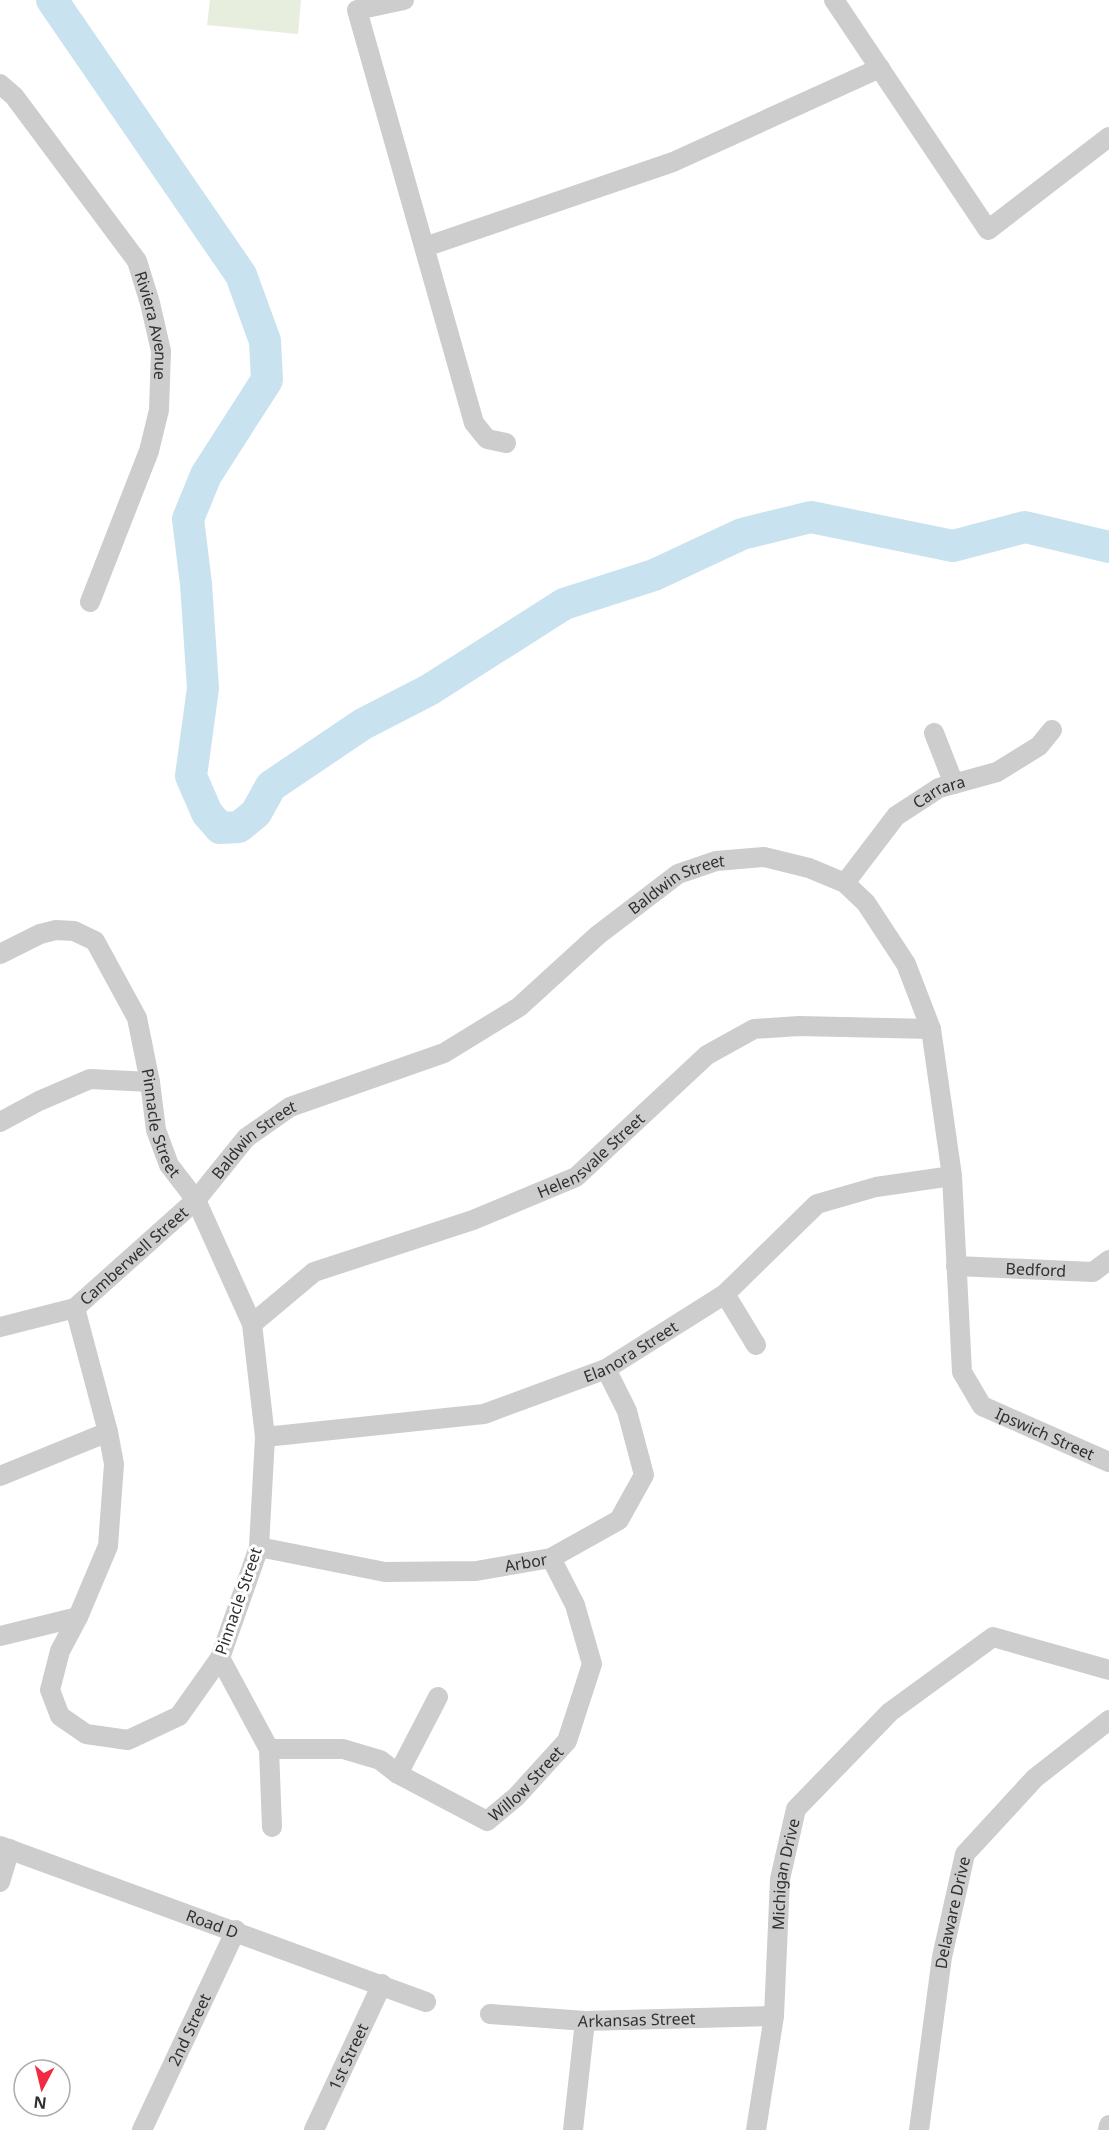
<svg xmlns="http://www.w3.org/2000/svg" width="1109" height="2130" viewBox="0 0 1109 2130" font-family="'Noto Sans',sans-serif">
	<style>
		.green { fill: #e7eedd }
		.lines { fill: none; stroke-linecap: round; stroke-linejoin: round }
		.river { stroke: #c9e2ef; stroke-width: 32 }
		.minor { stroke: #cdcdcd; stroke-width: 20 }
		.labels { text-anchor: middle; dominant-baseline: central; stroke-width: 6; stroke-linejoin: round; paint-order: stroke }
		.street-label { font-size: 16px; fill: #303030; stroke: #fff }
	</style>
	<rect width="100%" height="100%" fill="#fff"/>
	<!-- green -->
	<path class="green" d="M210 0H301L298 34 207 25Z"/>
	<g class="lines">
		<!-- river -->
		<path class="river" d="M52 0 241 275 265 341 267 380 206 475 188 519 196 584 203 688 191 776 207 813 220 828 239 827 256 813 271 786 363 724 429 690 564 604 654 575 742 534 811 517 953 546 1025 527 1109 547"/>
		<!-- minor -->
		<g class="minor">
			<path d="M404 0 357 10 474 423 487 439 506 443"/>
			<path d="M834 0 988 230 1109 137"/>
			<path id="s1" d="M0 84 14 96 137 261 150 303 161 351 159 410 149 451 90 602"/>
			<path d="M425 247 673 162 880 68"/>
			<path d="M934 733 954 784"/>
			<path id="s2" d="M845 883 896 816 939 788 997 772 1039 746 1052 730"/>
			<path id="s3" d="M0 954 40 934 56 930 74 931 95 941 137 1018 150 1082 156 1130 169 1165 196 1200 252 1324 265 1437 259 1547 220 1658 179 1716 128 1740 86 1734 60 1716 50 1690 60 1651 78 1617 108 1546 114 1464 108 1432 75 1308"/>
			<path d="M0 1122 39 1101 90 1079 150 1082"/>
			<path id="s4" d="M956 1266 1093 1272 1109 1260"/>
			<path d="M725 1294 756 1345"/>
			<path id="s5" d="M252 1324 314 1272 473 1220 576 1177 707 1055 754 1029 799 1026 931 1029"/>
			<path id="s6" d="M0 1327 75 1308 196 1200 246 1138 290 1107 444 1053 519 1007 598 935 678 874 716 861 764 857 809 868 845 883 866 903 906 964 931 1029 952 1176 962 1372 982 1406 1109 1462"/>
			<path id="s7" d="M265 1437 484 1414 606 1369 725 1294 817 1204 876 1187 952 1176"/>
			<path d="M0 1476 108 1432"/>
			<path id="s8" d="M259 1547 385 1572 476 1571 551 1558 619 1520 644 1475 627 1411 606 1369"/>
			<path d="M0 1636 78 1617"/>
			<path d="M220 1658 269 1749 272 1827"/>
			<path id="s9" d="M269 1749H343L380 1760 398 1774 487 1821 516 1797 567 1741 592 1664 575 1605 551 1558"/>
			<path d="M398 1774 438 1697"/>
			<path id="s10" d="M0 1846 426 2002"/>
			<path d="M0 1882 10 1849"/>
			<path id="s11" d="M490 2014 585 2021 774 2016"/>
			<path id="s12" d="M142 2130 236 1930"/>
			<path id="s13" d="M314 2130 382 1984"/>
			<path d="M573 2130 585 2021"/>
			<path id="s14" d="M756 2130 774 2016 780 1879 796 1809 890 1712 993 1637 1109 1670"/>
			<path id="s15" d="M919 2130 942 1957 965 1854 1035 1778 1109 1720"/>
			<path d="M1108 2130 1109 2125"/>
		</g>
	</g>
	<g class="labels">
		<!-- street labels -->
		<g class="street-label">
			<text stroke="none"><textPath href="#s1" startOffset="291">Riviera Avenue</textPath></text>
			<text stroke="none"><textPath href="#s2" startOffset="134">Carrara</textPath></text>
			<text stroke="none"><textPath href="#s6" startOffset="826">Baldwin Street</textPath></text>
			<text stroke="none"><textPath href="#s3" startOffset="298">Pinnacle Street</textPath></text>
			<text stroke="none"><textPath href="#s6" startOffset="324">Baldwin Street</textPath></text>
			<text stroke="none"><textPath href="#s5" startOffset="384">Helensvale Street</textPath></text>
			<text stroke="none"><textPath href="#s6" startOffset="156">Camberwell Street</textPath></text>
			<text stroke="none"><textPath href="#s4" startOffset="80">Bedford</textPath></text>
			<text stroke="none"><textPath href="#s7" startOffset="380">Elanora Street</textPath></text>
			<text stroke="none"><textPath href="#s6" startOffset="1630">Ipswich Street</textPath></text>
			<text stroke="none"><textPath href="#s8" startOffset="270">Arbor</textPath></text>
			<text transform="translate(238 1601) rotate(-71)">Pinnacle Street</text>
			<text stroke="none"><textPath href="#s9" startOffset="290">Willow Street</textPath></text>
			<text stroke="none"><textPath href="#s14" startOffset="258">Michigan Drive</textPath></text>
			<text stroke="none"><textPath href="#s15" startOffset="220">Delaware Drive</textPath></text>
			<text stroke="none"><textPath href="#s10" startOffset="226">Road D</textPath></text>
			<text stroke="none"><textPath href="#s11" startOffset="147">Arkansas Street</textPath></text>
			<text stroke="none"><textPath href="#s12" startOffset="111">2nd Street</textPath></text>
			<text stroke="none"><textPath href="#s13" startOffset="81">1st Street</textPath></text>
		</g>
	</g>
	<!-- north arrow -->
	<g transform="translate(42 2088) rotate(187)"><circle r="28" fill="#ffffff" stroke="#acacac" stroke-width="1.5"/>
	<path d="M0-4.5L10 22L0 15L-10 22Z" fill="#f12941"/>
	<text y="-9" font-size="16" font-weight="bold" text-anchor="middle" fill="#303030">N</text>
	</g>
</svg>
